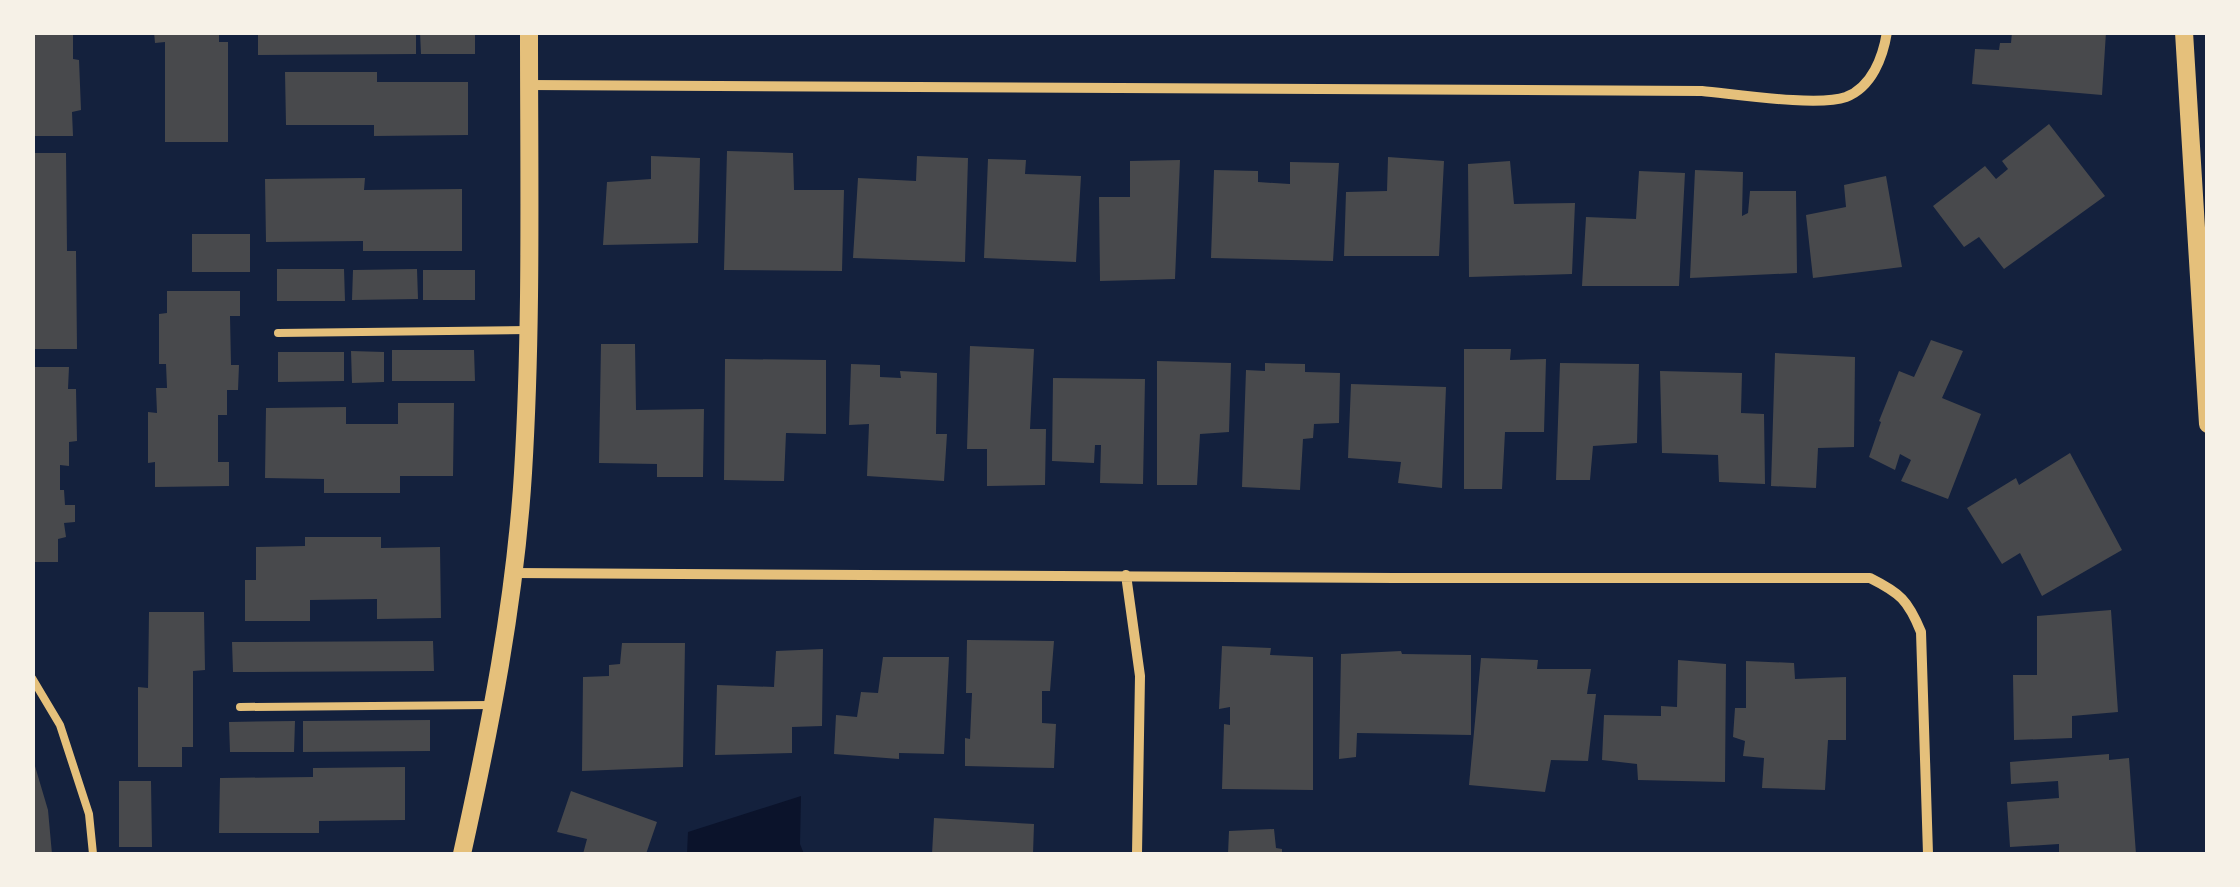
<svg xmlns="http://www.w3.org/2000/svg" width="2240" height="887" viewBox="0 0 2240 887" font-family="'Archivo Narrow',sans-serif">
	<style>
		.water { fill: #0b132b }
		.building { fill: #48494c }
		.lines { fill: none; stroke-linecap: round; stroke-linejoin: round }
		.service { stroke: #e5c07b; stroke-width: 8 }
		.minor { stroke: #e5c07b; stroke-width: 10 }
		.tertiary { stroke: #e5c07b; stroke-width: 18 }
	</style>
	<rect width="100%" height="100%" fill="#14213d"/>
	<!-- water -->
	<path class="water" d="M801 796 800 844 804 854H687L688 832Z"/>
	<!-- building -->
	<path class="building" d="M32 32 73 34V59L79 60 81 110 72 112 73 136H32Z
		M154 32H219V42H228V142H165V42L155 43Z
		M258 32H416V54L258 55Z
		M420 32H475V54H421Z
		M2012 32H2106L2102 95 1972 84 1975 49 1999 50 2000 43H2011Z
		M285 72H377V82H468V135L374 136V125H286Z
		M2049 124 2105 196 2004 269 1979 237 1964 247 1933 206 1985 166 1996 179 2008 169 2002 161Z
		M727 151 793 153 794 190H844L842 271 724 270Z
		M32 153H66L67 251H76L77 349H32Z
		M651 156 700 158 698 243 603 245 607 182 651 179Z
		M917 156 968 158 965 262 853 258 858 178 916 181Z
		M1388 157 1444 161 1439 256H1344L1346 192 1387 191Z
		M988 159 1026 160 1025 174 1081 176 1076 262 984 258Z
		M1180 160 1175 279 1100 281 1099 197H1130V161Z
		M1510 161 1514 204 1575 203 1572 274 1469 277 1468 164Z
		M1290 162 1339 163 1333 261 1211 258 1214 170 1258 171V182L1290 184Z
		M1695 170 1743 172 1742 216 1748 213 1750 191H1796L1797 273 1690 278Z
		M1639 171 1685 173 1679 286H1582L1586 217 1636 219Z
		M1886 176 1902 267 1813 278 1806 215 1846 207 1844 185Z
		M365 178 364 190 462 189V251H363V241L266 242 265 179Z
		M192 234H250V272H192Z
		M277 269H344L345 301H277Z
		M417 269 418 299 352 300 353 270Z
		M423 270H475V300H423Z
		M167 291H240V316H230L231 365H239L238 390H227V415H218V462H229V486L155 487V462L148 463V412L157 413 156 388H167L166 364H159V314L167 313Z
		M1931 340 1963 351 1942 398 1981 414 1948 499 1901 481 1911 460 1900 454 1895 470 1869 457 1881 422 1879 421 1899 371 1914 377Z
		M601 344H635L636 410 704 409 703 477H657V464L599 463Z
		M970 346 1034 349 1030 429H1046L1045 485 987 486V449H967Z
		M1464 349H1511L1510 360 1546 359 1544 432H1505L1502 489H1464Z
		M392 350H474L475 381H392Z
		M351 351 384 352V382L352 383Z
		M278 352H344V381L278 382Z
		M1775 353 1855 357 1854 447 1818 448 1816 488 1771 486Z
		M725 359 826 360V434L786 433 784 481 724 480Z
		M1157 361 1231 363 1229 432 1200 434 1197 485H1157Z
		M1265 363 1305 364V372L1340 373 1339 423 1314 424 1313 438 1303 439 1300 490 1242 487 1246 370 1265 371Z
		M1560 363 1639 364 1637 443 1593 446 1590 480H1556Z
		M851 364 880 365V377L901 378 900 371 937 373 936 434H947L944 481 867 476 869 424 849 425Z
		M32 367H69L68 389H76L77 441 69 442V466L60 465V490H64L65 505H75V522L64 523 66 537 58 539V562H32Z
		M1660 371 1742 373 1741 413 1764 414 1765 484 1719 482 1718 455 1662 453Z
		M1053 378 1145 379 1143 484 1100 483 1101 445H1095L1094 463 1052 461Z
		M1351 384 1446 387 1442 488 1398 483 1401 462 1348 458Z
		M398 403H454L453 476H400V493H324V479L265 478 266 408 346 407V424H398Z
		M2070 453 2122 550 2042 596 2020 553 2002 564 1967 508 2016 478 2019 485Z
		M305 537H381V548L440 547 441 618 377 619V599L310 600V621H245V580H256V547L305 546Z
		M2111 610 2118 712 2072 716V738L2014 740 2013 675H2037V616Z
		M149 612H204L205 670 193 671V747H182V767H138V687L148 688Z
		M967 640 1054 641 1050 691H1042V723L1056 724 1054 768 965 766V738L970 739 972 693H966Z
		M433 641 434 671 233 672 232 642Z
		M622 643H685L683 767 582 771 583 677 609 676V665L620 664Z
		M1222 646 1271 648 1270 655 1313 657V790L1222 789 1224 724 1230 725V707L1219 709Z
		M823 649 822 726 792 727V753L715 755 717 685 774 687 776 651Z
		M1401 651 1402 654 1471 655V735L1357 733 1356 757 1339 759 1341 654Z
		M883 657H949L944 754 899 753V759L834 754 836 715 857 717 861 692 878 693Z
		M1481 658 1538 660 1537 669H1591L1587 694H1596L1588 761 1551 760 1545 792 1469 785Z
		M1678 660 1726 664 1725 782 1638 780 1637 764 1602 760 1604 715 1661 716V706L1677 707Z
		M1746 661 1794 663 1795 679 1846 677V740H1828L1825 790 1762 788 1764 758 1743 756 1745 741 1733 737 1735 708H1746Z
		M430 720V751L303 752V721Z
		M295 721 294 752H230L229 722Z
		M2109 754V760L2129 758 2136 854H2059V844L2010 847 2007 802 2059 798 2058 781 2011 784 2010 762Z
		M32 756 48 810 52 854H32Z
		M405 767V820L319 821V833H219L220 778 313 777V768Z
		M119 781H151L152 847H119Z
		M571 791 657 822 646 854H583L587 839 557 832Z
		M934 818 1034 824 1033 854H932Z
		M1274 829 1276 848 1282 849V854H1228L1229 831Z"/>
	<g class="lines">
		<!-- service -->
		<path class="service" d="M278 333 529 330
			M32 678 60 725 89 814 93 854
			M240 707 491 705"/>
		<!-- minor -->
		<path class="minor" d="M529 85 1702 91C1735 94 1818 107 1846 97 1872 87 1883 57 1887 32
			M513 573 1395 578H1870C1900 593 1908 600 1921 632L1928 854
			M1126 575 1140 676 1137 854"/>
		<!-- tertiary -->
		<path class="tertiary" d="M2184 32 2208 424
			M462 854C490 728 515 602 523 473 532 326 529 179 529 32"/>
	</g>
	<!-- border -->
	<rect width="2240" height="887" fill="none" stroke="#f6f1e7" stroke-width="70"/>
</svg>
